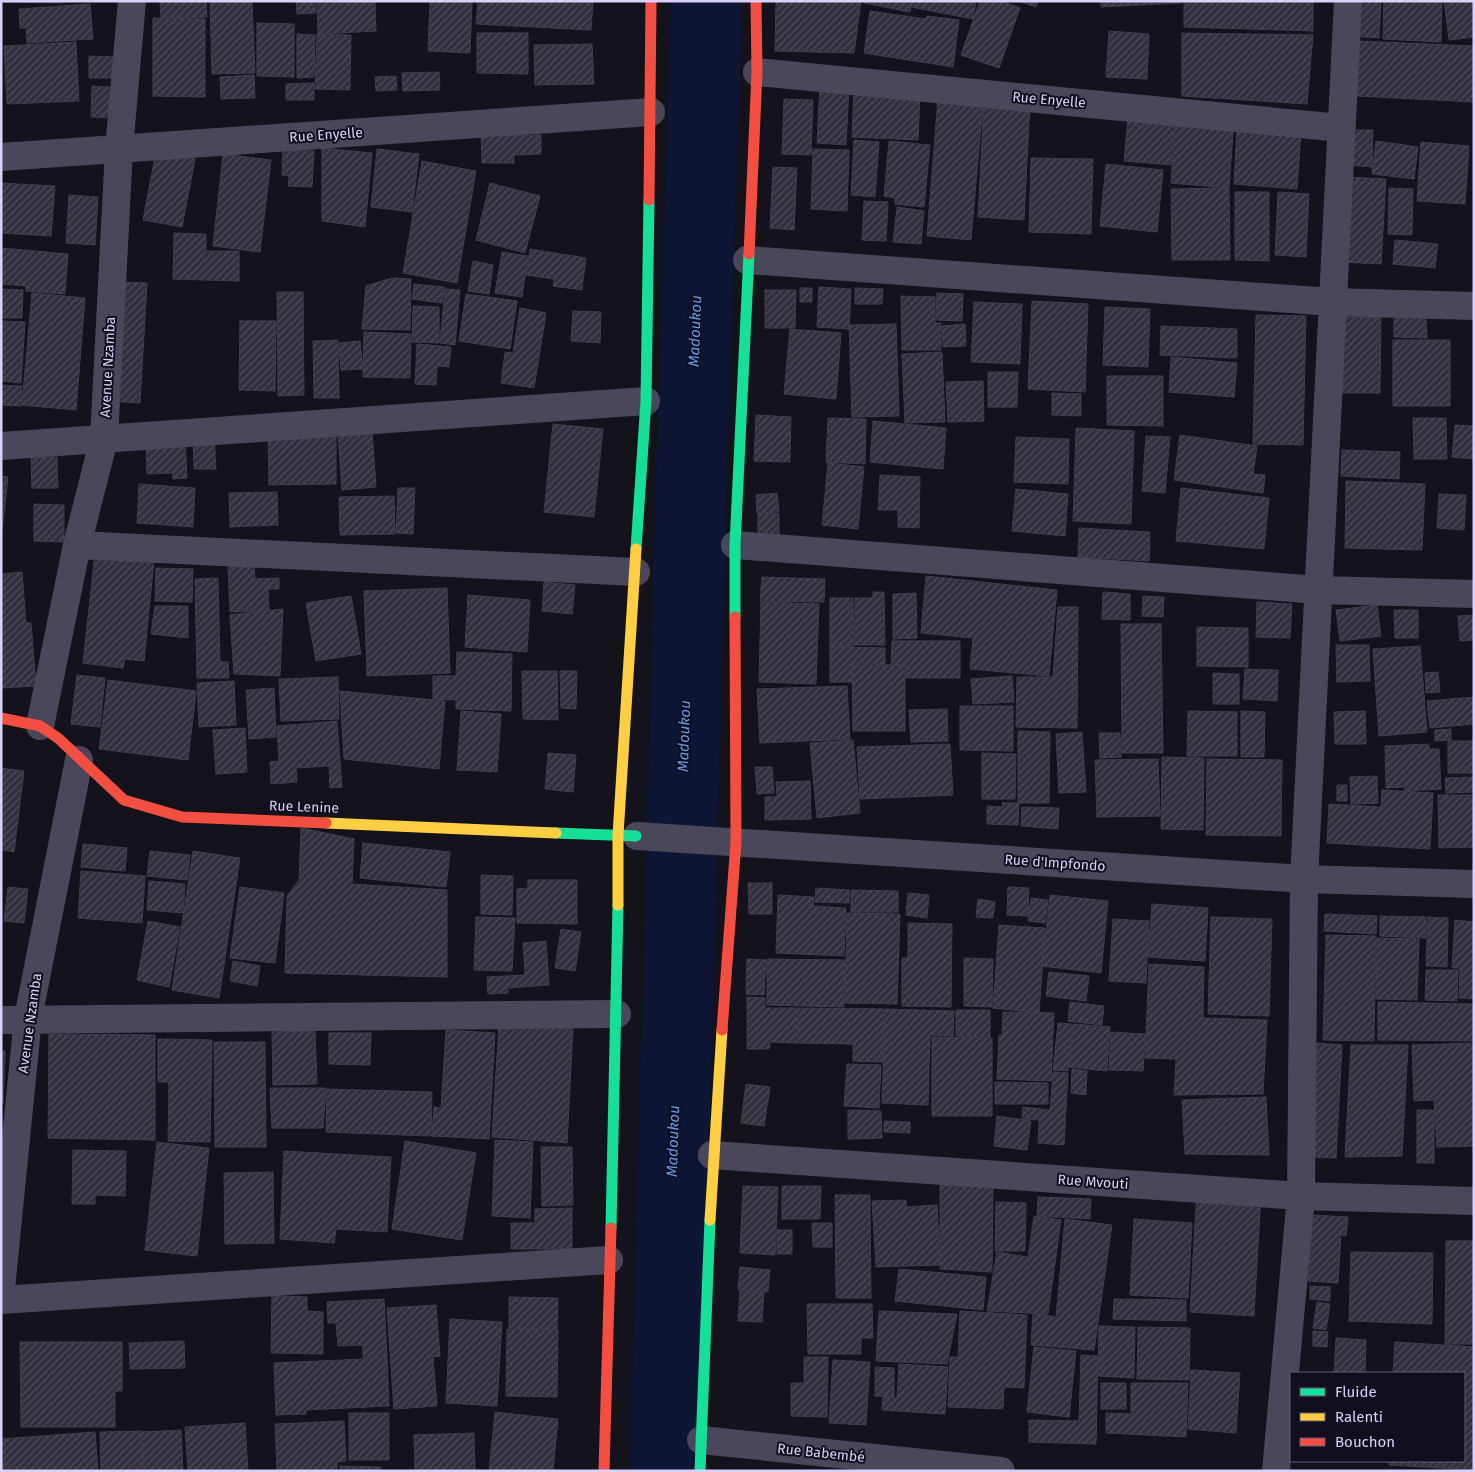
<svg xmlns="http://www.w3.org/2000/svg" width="1475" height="1472" viewBox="0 0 1475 1472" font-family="'Fira Sans',sans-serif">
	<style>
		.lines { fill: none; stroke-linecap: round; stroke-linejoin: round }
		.river { stroke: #0e1635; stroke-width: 71 }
		.building { fill: url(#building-hatch); stroke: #423c4d }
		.street { stroke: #4a475b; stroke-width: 28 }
		.fast { stroke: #16e098; stroke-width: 11 }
		.slow { stroke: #ffcf43; stroke-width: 11 }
		.jam { stroke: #f24e42; stroke-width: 11 }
		.labels { text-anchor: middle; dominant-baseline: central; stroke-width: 4; stroke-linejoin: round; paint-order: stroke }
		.street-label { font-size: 14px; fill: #dbcffb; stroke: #130e1e }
		.water-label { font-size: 15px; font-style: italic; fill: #659bf3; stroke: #130e1e }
	</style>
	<defs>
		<pattern id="building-hatch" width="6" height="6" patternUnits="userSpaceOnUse" patternTransform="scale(1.25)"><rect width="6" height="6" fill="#342f3c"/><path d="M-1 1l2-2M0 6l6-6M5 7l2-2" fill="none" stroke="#514c59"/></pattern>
	</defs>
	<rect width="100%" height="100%" fill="#14121a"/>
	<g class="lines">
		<!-- river -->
		<path class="river" d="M665 1471 695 353 707 1"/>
	</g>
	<!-- building -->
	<path class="building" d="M5 1H63V3L5 2Z
		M160 1H206L207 17 161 18Z
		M210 1H252L255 73 212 74Z
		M296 1H315L316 13 297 14Z
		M317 1H375L376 31 318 34Z
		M430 1H472L470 53 428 51Z
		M478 1H593L591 30 476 24Z
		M776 1H861L854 53 775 51Z
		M864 1H976L973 19 911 7 910 12 864 3Z
		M980 1H1001L1020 8 999 68 961 55Z
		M1019 1H1038L1036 7Z
		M1101 1H1182V3L1101 7Z
		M1184 1H1313V31L1184 27Z
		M1351 1H1381L1379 38 1349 36Z
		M1384 1H1442L1441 42 1383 39Z
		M1444 1H1474V37L1449 40Z
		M90 4 93 39 27 43 26 28H20L19 9Z
		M870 11 926 19 927 16 959 20 953 67 864 53Z
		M153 18 205 19V97L153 96Z
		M257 23 294 24V77L257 76Z
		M1109 31 1149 34 1147 79 1106 77Z
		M477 33H528V74L477 73Z
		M1182 33 1313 35 1307 104 1182 96Z
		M297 34 315 35 314 77 297 78Z
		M317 34 351 35 350 90 315 89Z
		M1359 41 1474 46V102L1357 96Z
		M76 42 79 101 7 104 4 46Z
		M592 44 594 84 535 85 534 45Z
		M89 56 117 57V78H89Z
		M439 72 440 90 403 91 402 73Z
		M254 75 255 98 221 99 220 77Z
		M396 76 397 90 376 91 375 77Z
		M314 83V100H286V84Z
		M820 84 849 86 846 145 817 143Z
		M92 86 112 87 111 118 91 117Z
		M854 88 920 92 918 140 852 137Z
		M784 99 813 100 811 155 782 154Z
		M938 99 983 103 971 240 927 236Z
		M984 101 1030 103 1024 220 978 217Z
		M1129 110 1175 114 1171 165 1124 161Z
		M1176 115 1234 119 1229 188 1171 183Z
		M1237 127 1301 131 1297 189 1234 184Z
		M1348 130H1373L1372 167 1347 165Z
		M541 135V154L514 155V163H482L481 136Z
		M854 140 879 142 875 197 851 195Z
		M889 141 930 145 924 207 895 204V198L884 196Z
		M1376 141 1418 147 1414 179 1372 174Z
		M1421 142 1469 146 1465 204 1417 201Z
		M322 148 372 153 365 227 322 221Z
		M283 149 314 151 312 187 288 186 289 176 282 175Z
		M377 149 419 154 412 212 371 207Z
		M813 149 849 150 847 211 811 209Z
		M156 151 195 159 182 227 143 220Z
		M223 154 271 160 260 252 213 246Z
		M1031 158 1093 159 1091 234 1029 232Z
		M422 161 476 171 457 283 403 273Z
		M1106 164 1163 170 1157 232 1100 226Z
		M773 167 797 168 794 230 770 228Z
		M1346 177 1386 179 1381 264 1342 262Z
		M1 183 55 186 51 236 1 233Z
		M490 183 540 196 525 253 476 240Z
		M1229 188 1230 260H1172L1171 189Z
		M1389 188 1413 189 1412 235 1388 234Z
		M1235 192H1269V261L1235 260Z
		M1278 192 1309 194 1306 257 1275 255Z
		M69 195 98 197 95 245 66 243Z
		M864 201 888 202 886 241 862 240Z
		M897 207 924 211 921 244 893 242Z
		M174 233 206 234V251H239V281L173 279Z
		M1395 240 1438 244 1435 268 1393 264Z
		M1 248 68 254 65 294 26 291V286L1 284Z
		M530 249 586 258 582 290 553 286 554 279 526 275Z
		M502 252 528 256 522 297 495 293Z
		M473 261 493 265 489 294 468 291Z
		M392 278 411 279 410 330 362 329 366 286Z
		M116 282 147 283 140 403 109 401Z
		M414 284 444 287 442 303 412 299Z
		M819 287 851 289 849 329 817 327Z
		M800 288H812V302H800Z
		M855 288 883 289 882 304H855Z
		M1 289 23 290 22 318H1Z
		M445 289 460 290 455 345 440 343Z
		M765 290H796L795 328H765Z
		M277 292H303L304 395 278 396Z
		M32 293 85 298 76 410 22 405Z
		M937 293 963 294 962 321 936 320Z
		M466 294 517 301 510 349 459 341Z
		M901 296 935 297V323H941V350H902Z
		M1032 301 1088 304 1085 392 1028 389Z
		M974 302 1022 304 1020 364 971 362Z
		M413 306 439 307V343L412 342Z
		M1105 307 1150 309 1148 367 1103 365Z
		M520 308 546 313 534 388 501 383 505 352 513 353Z
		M573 311 601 312 600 343 571 341Z
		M1256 315 1306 316 1303 445 1253 444Z
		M1394 316 1426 317 1427 338 1394 337Z
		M1341 317H1381L1380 393H1339Z
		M1 321 25 322 21 383 1 381Z
		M240 321H276L275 391 239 390Z
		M896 324 899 416 852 417 849 325Z
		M965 324 966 346 943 347 942 326Z
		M1161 326 1237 329V358L1160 355Z
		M790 329 841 333 836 399 784 394Z
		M364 332 411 334 410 378 363 377Z
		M338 340 339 398H314L313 341Z
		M1393 340H1450V406H1393Z
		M360 341 363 369 341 370 339 343Z
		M417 344 451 347 449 367 437 366 436 385 415 384Z
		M942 352 945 422 905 423 902 354Z
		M1171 357 1237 363 1234 397 1169 392Z
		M988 372H1018L1017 407H988Z
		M1107 376H1163V426L1107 425Z
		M983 381 984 421 948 422 946 382Z
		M1 385 22 386 21 406 1 405Z
		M1052 393 1081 394V416L1052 415Z
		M756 415 791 417 790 462 754 461Z
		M828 418 866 419 865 464 826 462Z
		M1413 418H1446L1447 459H1414Z
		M873 421 946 428 943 469 870 462Z
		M553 424 603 429 594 517 544 512Z
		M1455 425 1474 426V459L1452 457Z
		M1076 428 1134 431 1131 524 1073 521Z
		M372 430 376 487 342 490 338 433Z
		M336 433V484L269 485 268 435Z
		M1180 435 1257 446 1253 474 1265 475 1263 493 1174 480Z
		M1146 436 1170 437 1165 493 1142 491Z
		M193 437H214L216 469H194Z
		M1016 437 1069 439 1068 484 1014 482Z
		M185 440 187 478 173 479V473L147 474 146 441Z
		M1342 450 1400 452 1399 479 1341 476Z
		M57 457 58 488H32L31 458Z
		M828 463 864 467 858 529 822 525Z
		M880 475 920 477 919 528 898 527V510H878Z
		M1 476 8 477 2 532H1Z
		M1346 481 1425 484 1422 550 1345 548Z
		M139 484 195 488 193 527 137 523Z
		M398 488H415L413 534 396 533Z
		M1181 488 1269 498 1264 549 1176 541Z
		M1016 489 1068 494 1065 536 1012 531Z
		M277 492 278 525 230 527 229 493Z
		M777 493 779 512 757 513 756 495Z
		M1439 494 1466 495 1464 530 1437 528Z
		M394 496 395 534 340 535 339 497Z
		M34 504 64 505V542L34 541Z
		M758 513 779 514V543H758Z
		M1079 528 1150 532 1149 561 1078 557Z
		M95 553 154 560 144 661 125 659 123 668 83 663Z
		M254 566 255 579 279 578V589H268L269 611 230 612 228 567Z
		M156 568 193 569 192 602 155 601Z
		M22 572 26 623H31L36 686 1 688V574Z
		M926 576 1057 590 1049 676 970 669 973 638 921 633Z
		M762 577 825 579 824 602 760 601Z
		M218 578 220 662H228L229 678H197L195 579Z
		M544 582 575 585 572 614 542 611Z
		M447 588 450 673 367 676 364 591Z
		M873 592H884L885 645H855V598H873Z
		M1103 592 1130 594V620L1102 619Z
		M916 593 917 638 893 639V594Z
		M468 595 530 600 527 652 465 647Z
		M351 596 361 654 316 661 306 603Z
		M1143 596 1164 597 1163 617 1142 616Z
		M830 598H853L854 646 830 647Z
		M761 602 819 604 816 684 759 682Z
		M1257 602 1292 604 1290 638 1256 637Z
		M1377 605 1381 636 1340 641 1336 610Z
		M155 606H188V638L151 634Z
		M1058 607H1078L1077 728 1016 727 1017 677H1053Z
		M283 609 280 676 234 674 230 615Z
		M1394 610H1418V638H1395Z
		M1474 615V640L1460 641 1458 616Z
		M1121 624H1161L1163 753H1122Z
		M1197 627 1248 628V667L1197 666Z
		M892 641H960V678H906V665H891Z
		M1336 645H1369L1370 681 1337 682Z
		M1420 646 1427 732 1379 736 1373 649Z
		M830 647 885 648V664H852V682H830Z
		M457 652 512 654 511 711 456 709V700L433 699V676H456Z
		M852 665H905V731H853Z
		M1245 669 1278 670 1277 701 1243 699Z
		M522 671H557L558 720 523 719Z
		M560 671H577L576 709 561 708Z
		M1438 672 1440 692 1426 693 1425 673Z
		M1213 673 1239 674V704H1213Z
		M77 675 105 678 100 727 71 724Z
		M1012 676 1014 702 973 704 971 679Z
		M338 677 339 719 281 721 279 679Z
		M108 680 196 691 188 760 99 749Z
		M234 681 236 725 199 727 197 683Z
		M847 686 850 739 760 743 757 689Z
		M274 688 276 737 249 739 246 690Z
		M340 691 445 701 439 769 344 759Z
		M1474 697V724L1430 728 1427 701Z
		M960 706H1013V751L960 750Z
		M947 709 948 741 911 742 909 710Z
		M461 711 501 714 497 772 457 770Z
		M1188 711 1237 712V756H1187Z
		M1241 711 1265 712 1264 757H1241Z
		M1365 711 1366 744H1335L1334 712Z
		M337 721 342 787 330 788 329 766 296 768 297 782 271 784 270 762 279 761 277 726Z
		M245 728 247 772 216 774 213 730Z
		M1451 729V740L1435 741V730Z
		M1018 731 1050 732 1049 803H1018Z
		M1082 732 1086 792 1059 793 1056 734Z
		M1099 733H1120L1121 757 1100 758Z
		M853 740 860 813 817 818 810 743Z
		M1448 741H1474V773H1448Z
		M950 744 953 795 860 799 857 747Z
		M1429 744V749H1439L1441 789 1405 791V787L1386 788 1385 746Z
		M548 753 576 755 573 792 545 789Z
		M982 753 1016 754 1015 799H982Z
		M1162 757 1204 758 1203 830 1161 829Z
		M1158 759 1160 816 1097 817 1095 760Z
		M1207 759 1282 760 1281 836 1206 835Z
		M755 767H772L774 793 757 794Z
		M1 768 24 771 14 852 1 850Z
		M1377 776 1378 803 1351 804 1350 777Z
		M1474 777V792L1446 793 1445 778Z
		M810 781 811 819 765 820V797H777L776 782Z
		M1337 785H1347V801H1337Z
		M1382 790 1433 793 1430 849 1327 843 1329 804 1381 807Z
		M1438 795H1474V847L1439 848Z
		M1002 803H1019L1018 825 987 824V806L1003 807Z
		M1022 807 1059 808 1058 829 1021 826Z
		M301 828 354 839 352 884 447 890V977L285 973 287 896 299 880Z
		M363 843 450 852 446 887 360 878Z
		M83 844 127 848 125 871 81 867Z
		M150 851 190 855 187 880 147 876Z
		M193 851 240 858 219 998 172 990Z
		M81 871 145 876 142 923 78 918Z
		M481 875 513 876 512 915 481 914Z
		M528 880H577V924L517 923V889L528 888Z
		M149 881 185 884 183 913 147 910Z
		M748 883H772V914H749Z
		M8 887 28 889 24 923 4 921Z
		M240 887 284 893 275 963 230 958Z
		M1008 887 1029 888 1028 916 1007 915Z
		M816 888 849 890V903L815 902Z
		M851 890 898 891V912H851Z
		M908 893 929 895 927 918 906 915Z
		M778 895 814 897 813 906 846 908 844 956 776 953Z
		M1050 895 1108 901 1101 973 1042 966Z
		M1031 898 1048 900 1045 923 1028 921Z
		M978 899 995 902 993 918 976 917Z
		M1152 904 1208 908 1205 961 1148 957Z
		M847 913 900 914 897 1004 845 1003Z
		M1325 914 1377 916 1376 934 1324 931Z
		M1380 916 1426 917V938L1380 936Z
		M476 917 515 918 512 971 474 970Z
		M1211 917 1272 919 1269 1016 1208 1014Z
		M1428 917 1448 918 1447 967 1426 966Z
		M1113 919 1149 921 1146 983 1109 981Z
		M1455 920 1474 922V999L1459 998 1460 968H1452Z
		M148 921 180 927 169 987 137 980Z
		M908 923 952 924 951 1007 902 1006V958H908Z
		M999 925 1045 928 1039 1013 993 1008Z
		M561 929 581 932 575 971 555 968Z
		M1326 935 1376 936 1374 1041 1323 1040Z
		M1377 938 1419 939 1417 1000 1376 999Z
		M546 941 549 985 508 988V993L488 994 487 977 525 975 523 943Z
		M964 958 993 959 992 1007 964 1006Z
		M747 959 766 960 764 995 746 994Z
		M767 959 845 960 844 1007 767 1005Z
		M233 961 260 966 257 986 230 981Z
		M1149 964 1204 967 1203 1018 1267 1020 1263 1094 1174 1095 1176 1059 1145 1058Z
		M1426 970H1458L1457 1001 1425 1000Z
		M1049 972 1089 976 1086 1001 1046 996Z
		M747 997 765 998V1008H798L797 1043 770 1042 769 1049H747Z
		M1070 1002 1104 1006 1102 1025 1068 1021Z
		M1378 1002 1474 1004V1041L1378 1040Z
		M799 1008 884 1009 883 1062 853 1061V1044L798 1043Z
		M885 1009 954 1011 953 1036 930 1035 928 1105 882 1103Z
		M956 1010H990V1037L956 1036Z
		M1003 1012 1054 1013 1051 1081 997 1079 999 1035 1002 1036Z
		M1058 1023 1072 1024 1068 1071 1053 1070Z
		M499 1024 573 1028 567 1143 492 1137Z
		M1073 1024 1110 1027 1107 1071 1069 1067Z
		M446 1030 495 1033 489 1139 432 1136 434 1107 441 1108Z
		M315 1031 317 1084 273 1085 272 1032Z
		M1111 1032 1145 1034 1143 1071 1109 1070Z
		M329 1033H371L370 1065 329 1064Z
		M49 1034 155 1035V1140L48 1138Z
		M932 1037 992 1038V1116H932Z
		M158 1039 212 1040 210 1142 168 1141 169 1082H158Z
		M214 1042H265L266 1147H215Z
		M1317 1043 1342 1045 1336 1158 1311 1157Z
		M1474 1043V1146L1437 1147 1434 1100 1414 1101 1412 1045Z
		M1351 1045H1408L1402 1156 1345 1157Z
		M1 1051H5L3 1104H1Z
		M847 1064 881 1065 879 1108 844 1106Z
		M1072 1069 1087 1071 1086 1095 1071 1093Z
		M1053 1072 1068 1073 1064 1145 1038 1143 1039 1120 1022 1119 1023 1107 1050 1110Z
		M995 1082 1048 1083V1104H995Z
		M746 1084 770 1087 764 1126 741 1123Z
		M270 1088H326L323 1128H272Z
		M327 1089 432 1092 431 1136 326 1132Z
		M1266 1097 1269 1155 1185 1154 1182 1100Z
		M848 1110 881 1111 882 1138 848 1139Z
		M1417 1110H1434V1163H1417Z
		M997 1116 1031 1121 1027 1150 994 1146Z
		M884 1121 910 1122V1133L884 1132Z
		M495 1140 533 1142 530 1218 492 1216Z
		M405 1141 476 1153 462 1240 392 1229Z
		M157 1142 209 1148 197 1256 145 1250Z
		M541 1147H572L573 1205 542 1206Z
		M73 1150 126 1151 125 1196 95 1195V1204H72Z
		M284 1151 391 1157 387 1232 336 1229 334 1243 280 1239Z
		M273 1172 274 1243 225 1244 224 1173Z
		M940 1185 993 1186 992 1272 940 1269Z
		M743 1186 778 1187 775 1255 740 1253Z
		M782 1186H821L820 1219H782Z
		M1197 1190 1261 1194 1254 1316 1190 1312Z
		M835 1195H870L871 1298H836Z
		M1038 1197 1091 1199 1090 1219 1037 1216Z
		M906 1200V1207L937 1205 940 1265 876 1267 872 1201Z
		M996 1202 1026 1203 1025 1251H995Z
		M572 1208V1249H511V1223H535V1209Z
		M1313 1215 1348 1217 1346 1236 1341 1235 1338 1283 1308 1281Z
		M1034 1216 1061 1220 1048 1314 987 1311 997 1252 1028 1257Z
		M1065 1219 1112 1225 1094 1350 1031 1345 1033 1313 1056 1317Z
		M1134 1219 1192 1223 1188 1298 1130 1295Z
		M812 1223H832V1247H813Z
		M777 1230H792V1254H777Z
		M1446 1241H1474V1344H1445Z
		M1351 1252 1433 1253 1432 1324 1349 1321Z
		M740 1267 770 1270 768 1292 738 1290Z
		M899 1269 986 1277 983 1310 895 1301Z
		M1310 1286 1330 1287V1301L1310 1299Z
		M740 1291 764 1292 762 1322 738 1321Z
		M272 1296 307 1297V1311L323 1312V1354L271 1353Z
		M509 1297 558 1298 557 1330 509 1328Z
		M384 1299 387 1357 363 1358V1345L338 1346 336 1323H328L327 1302Z
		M1114 1299 1186 1300V1321L1113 1319Z
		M1317 1302 1330 1304 1326 1330 1313 1328Z
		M807 1304H872L873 1338H861V1354H808Z
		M436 1305 440 1356 433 1357 437 1406 394 1409 387 1308Z
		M879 1311 957 1314 947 1364 876 1361Z
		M960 1311 1027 1315 1024 1388 1004 1387 1003 1409 948 1407 950 1357H958Z
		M450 1319 502 1322 497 1406 446 1403Z
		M1099 1326 1135 1327 1134 1378 1098 1376Z
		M1138 1327 1190 1328 1189 1380 1137 1379Z
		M507 1329 558 1330 557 1397 506 1396Z
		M1313 1331 1328 1332 1327 1347 1313 1346Z
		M1336 1338 1366 1340 1365 1373H1334Z
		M184 1341 185 1368 130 1369 129 1343Z
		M20 1342H122V1391H115V1427H21Z
		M1395 1342 1474 1347V1470L1389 1465V1461H1464V1373H1393Z
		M1034 1347 1076 1351 1069 1417 1027 1412Z
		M1081 1355 1098 1356 1096 1444 1029 1442V1420L1079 1421Z
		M804 1357H828L827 1417 791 1416V1383H804Z
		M387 1358 389 1406 306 1410V1414L276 1415 274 1363Z
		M833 1360 870 1362 866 1425 829 1423Z
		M899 1364 948 1367 945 1414 882 1410 883 1397 897 1398Z
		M875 1367 894 1368V1397L875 1396Z
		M1191 1370 1240 1373 1236 1433 1188 1429Z
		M1101 1383H1126V1409H1101Z
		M1131 1383H1188L1186 1437 1106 1433V1413L1131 1414Z
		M495 1412 558 1419 553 1471H489Z
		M349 1413H389V1460H349Z
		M344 1421 346 1461 337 1462V1471H277L275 1424Z
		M245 1423 248 1471H188L185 1427Z
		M181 1430 183 1471H144L142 1432Z
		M142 1431 143 1471H101L100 1432Z
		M95 1432 98 1471H2L1 1439Z
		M474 1433 475 1471H415L414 1435Z
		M340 1466 381 1467V1471H340Z"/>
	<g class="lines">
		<!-- street -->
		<path class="street" d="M757 72 1341 128
			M1 157 651 112
			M747 260 1332 302 1474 306
			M1 446 646 401
			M77 545 636 572
			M735 545 1319 590 1474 594
			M40 726 77 545 104 439 119 149 132 1
			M637 836 1304 879 1474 884
			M1 1020 617 1014
			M712 1155 1301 1196 1474 1201
			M1 1289 28 1018 79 760
			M1 1300 609 1260
			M701 1440 1001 1471
			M1276 1471 1301 1196 1304 879 1348 1"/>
		<!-- fast -->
		<path class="fast" d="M636 549 646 401 649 200
			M735 617V545L749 254
			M556 833 636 836
			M611 1228 618 905
			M700 1471 710 1220"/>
		<!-- slow -->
		<path class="slow" d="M326 823 556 833
			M618 905V835L636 549
			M710 1220 722 1030"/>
		<!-- jam -->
		<path class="jam" d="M649 200 651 1
			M749 254 757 72 756 1
			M1 718 40 726 58 738 124 800 182 817 326 823
			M722 1030 736 842 735 617
			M604 1471 611 1228"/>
	</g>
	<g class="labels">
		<!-- street labels -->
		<g class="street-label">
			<text transform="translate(1049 100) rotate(5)">Rue Enyelle</text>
			<text transform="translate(326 135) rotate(-4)">Rue Enyelle</text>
			<text transform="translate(108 367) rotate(-87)">Avenue Nzamba</text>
			<text transform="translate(304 807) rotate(2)">Rue Lenine</text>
			<text transform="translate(1055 863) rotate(4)">Rue d'Impfondo</text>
			<text transform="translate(30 1023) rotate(-82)">Avenue Nzamba</text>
			<text transform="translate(1093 1182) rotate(4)">Rue Mvouti</text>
			<text transform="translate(821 1453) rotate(6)">Rue Babembé</text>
		</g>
		<!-- water labels -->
		<g class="water-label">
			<text transform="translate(695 331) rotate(-88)">Madoukou</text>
			<text transform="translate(684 736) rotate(-88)">Madoukou</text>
			<text transform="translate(673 1141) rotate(-88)">Madoukou</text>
		</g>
	</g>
	<!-- border -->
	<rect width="1475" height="1472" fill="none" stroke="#dbcffb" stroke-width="5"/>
	<!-- legend -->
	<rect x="1290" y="1372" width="175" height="90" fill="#130e1e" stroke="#635b76"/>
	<rect x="1300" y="1388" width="25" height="8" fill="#16e098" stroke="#635b76"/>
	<text x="1335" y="1397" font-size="15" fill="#dbcffb">Fluide</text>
	<rect x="1300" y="1413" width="25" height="8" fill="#ffcf43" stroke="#635b76"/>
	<text x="1335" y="1422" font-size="15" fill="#dbcffb">Ralenti</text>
	<rect x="1300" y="1438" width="25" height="8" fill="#f24e42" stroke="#635b76"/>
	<text x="1335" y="1447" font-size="15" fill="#dbcffb">Bouchon</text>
</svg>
